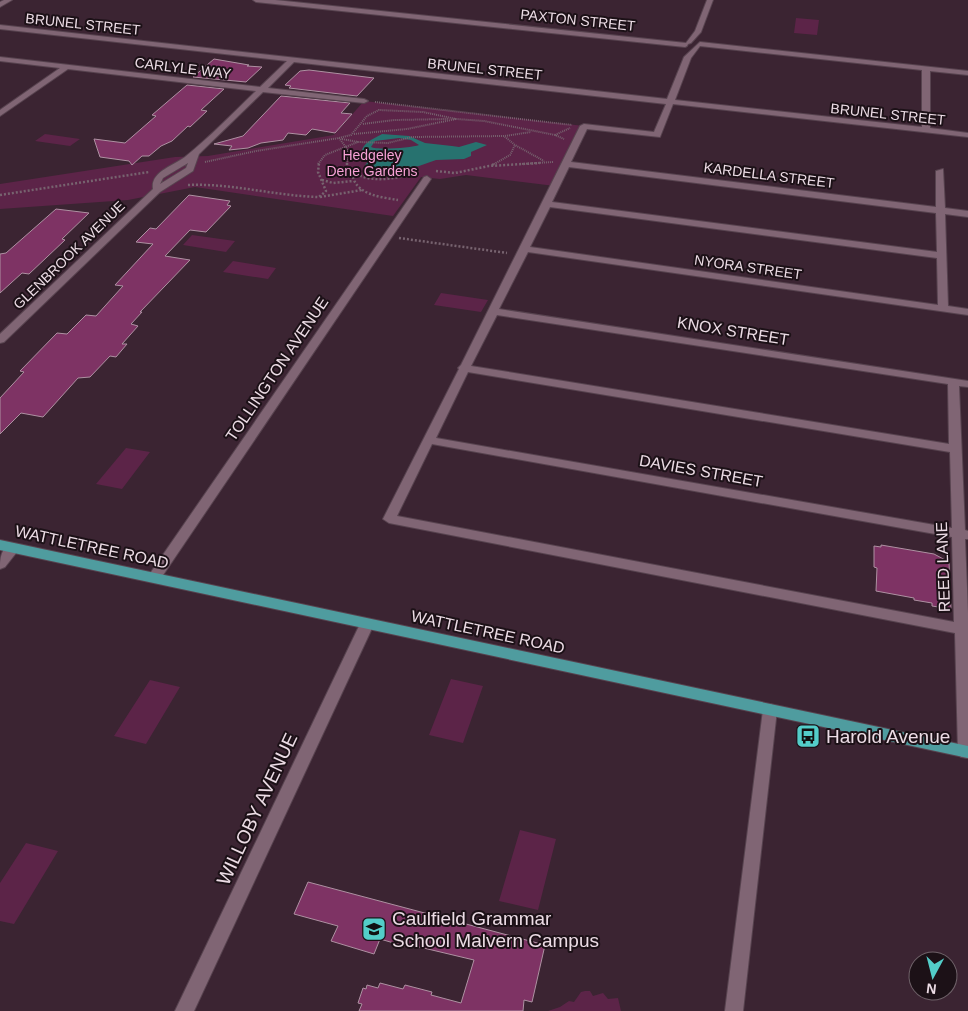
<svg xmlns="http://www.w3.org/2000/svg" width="968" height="1011" viewBox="0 0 968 1011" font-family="Arial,sans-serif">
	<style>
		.green { fill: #5c2448 }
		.water { fill: #27726f; fill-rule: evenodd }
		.building { fill: #7e3364; stroke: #ae91a2 }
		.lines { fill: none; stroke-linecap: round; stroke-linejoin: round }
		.minor-casing { stroke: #57434f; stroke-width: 2 }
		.major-casing { stroke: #57434f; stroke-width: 2 }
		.path-far1 { stroke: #77636f; stroke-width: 2; stroke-dasharray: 1 1; stroke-linecap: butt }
		.path { stroke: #77636f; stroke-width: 2.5; stroke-dasharray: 2 2; stroke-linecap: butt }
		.minor { fill: #806574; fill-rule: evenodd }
		.major { fill: #4f9c9f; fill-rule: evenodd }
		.labels { text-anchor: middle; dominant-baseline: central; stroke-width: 4; stroke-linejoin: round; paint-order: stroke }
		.far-street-label { font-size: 14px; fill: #ecdce5; stroke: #1c1117 }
		.far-park-label { font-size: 14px; fill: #f7a1d5; stroke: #1c1117 }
		.street-label { font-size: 16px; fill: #ecdce5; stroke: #1c1117 }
		.near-poi-label { font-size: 19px; fill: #ecdce5; stroke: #1c1117; text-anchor: start }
		.near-street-label { font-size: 19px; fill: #ecdce5; stroke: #1c1117 }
	</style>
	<rect width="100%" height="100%" fill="#3b2432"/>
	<!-- green -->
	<path class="green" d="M796 18 819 20 817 35 794 33Z
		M364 101 584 126 555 186 466 175 440 179 421 177 393 216 195 187 128 200 0 209V184L175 157 208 156 334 135Z
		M45 134 80 139 70 146 35 141Z
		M192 235 235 241 226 252 183 245Z
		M233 261 276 268 268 279 223 272Z
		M441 293 488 300 481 312 434 305Z
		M126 448 150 452 122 489 96 484Z
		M451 679 483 686 463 743 429 735Z
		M150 680 180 687 146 744 114 736Z
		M520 830 556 839 538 910 499 901Z
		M26 843 58 851 14 924 0 921V883Z
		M585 991H590L593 996 603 993 608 999 618 998 621 1011H548L560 1007 569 1001 574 1002 581 992Z"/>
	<!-- water -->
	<path class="water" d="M382 134 409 136 425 143 452 146 459 147 476 142 487 145 471 152V156L464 159 436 160 419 166 385 172H370L364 167 369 160 362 157C359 143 374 139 382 134ZM399 138 411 140 419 145C412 148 376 150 371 147L375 141Z"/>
	<!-- building -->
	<path class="building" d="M214 59 249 65 247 66 262 67 246 82 193 77Z
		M309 70 374 78 357 96 289 88 291 86 285 85 300 71Z
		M187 85 224 89 201 110 207 111 190 127 188 126 172 141 161 146 149 156H142L132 165 129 161 100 157 94 139 125 143 156 116 152 115Z
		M281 96 350 103 341 113 352 114 335 133 312 129 306 135 288 133 283 140 261 143 248 148 229 150 232 146 214 144 243 136Z
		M189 195 230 201 227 205 231 206 206 232 190 230 165 256 190 260 140 312H142L131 324 138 326 122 344H127L116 357 110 356 90 377 78 378 43 417 21 413 0 434V398L24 372 20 371 57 333 67 334 86 315 96 316 123 286 115 285 153 244 136 242 150 228 156 229Z
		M56 209 89 213 62 239 65 240 29 274 22 273 0 293V254L6 253Z
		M881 545 934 554 949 562 951 609 932 606V603L914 600V598L876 591 877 568 874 567V546L881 547Z
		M308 882 545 945 532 1002 524 1000 523 1011H359L362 1004 358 1003 363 988 366 989 367 985 378 988 380 983 403 989 405 985 432 992 431 995 461 1003 474 960 411 945V948L380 939 374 954 331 941 338 926 294 914Z"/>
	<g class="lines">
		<!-- minor casing -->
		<g class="minor-casing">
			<path id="minor" d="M4 0H12L0 7V2Z
				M253 0H275L686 43 695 31 707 0H713L701 32 691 43 688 44 687 46 685 47 256 2Z
				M0 25 667 99 684 57 700 42 968 71V75L930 71V128L968 133V137L673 104 660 137 587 129 571 162 936 207V171L943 169 945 208 968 211V217L945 214 948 306 968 309V315L528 252 499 309 968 381V387L959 386 965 530 968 531V539H965L968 613V758L961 757 958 752 955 633 389 523 383 519 459 369 458 368 461 365 580 126 584 124 654 132 666 104 294 62 268 88 364 99 368 101 364 103 263 92 199 154 193 171 160 192 4 342 0 343V334L153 189C150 172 173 166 185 157 210 137 233 113 256 91L68 69 0 116V110L60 68 0 61V57L260 87 287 61 0 29ZM700 46 922 70V127L675 100 691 58ZM188 163 186 168 160 184 163 178ZM569 167 936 213 937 252 552 202ZM550 207 937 258 938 305 530 247ZM497 315 948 384 949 444 471 366ZM468 372 950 452 952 528 436 438ZM432 444 952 537 954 622 397 516Z
				M427 176 431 179 159 581H149L147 578 149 575 424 177Z
				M13 543 18 545 20 548 5 567 0 569C0 558 1 547 13 543Z
				M367 619 372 620 374 624 194 1011H175L360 624 362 620Z
				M770 704 775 706 777 710 743 1011H725L763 710 765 706Z"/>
		</g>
		<!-- major casing -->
		<g class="major-casing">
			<path id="major" d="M0 540 968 746V758L0 550Z"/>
		</g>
		<!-- path-far1 -->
		<path class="path-far1" d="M375 102 572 125
			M363 124 394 120 448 119
			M354 134 407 129 456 119
			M555 135 570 128
			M505 136 531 132
			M339 138 351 135 367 116 379 110 423 112 456 119 484 121 555 135 564 139
			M342 139 358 142 388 143 412 137 504 136 515 145 544 161
			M205 162 256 151 339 138 348 150 347 164
			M318 164 325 155 358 142
			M494 164 510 155 515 145
			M520 164 553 162"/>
		<!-- path -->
		<path class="path" d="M347 163V168C367 185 394 179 417 173
			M492 165 496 163
			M436 171 455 173 489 166 540 163
			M352 173C355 195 380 197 398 200
			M322 180 333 183 353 181
			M188 185C232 183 275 196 319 197L326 191 318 172 319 163
			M0 195 149 172
			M320 197 362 190
			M399 238 507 253"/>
		<!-- minor -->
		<use href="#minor" class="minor"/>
		<!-- major -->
		<use href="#major" class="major"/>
	</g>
	<!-- icons -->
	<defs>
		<g id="bus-square" transform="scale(1.25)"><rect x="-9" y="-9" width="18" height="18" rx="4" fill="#53cdc9" stroke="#1c1117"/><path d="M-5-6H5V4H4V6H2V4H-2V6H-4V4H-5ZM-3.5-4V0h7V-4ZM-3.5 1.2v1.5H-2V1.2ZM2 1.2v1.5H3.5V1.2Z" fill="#111"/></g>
		<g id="school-square" transform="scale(1.25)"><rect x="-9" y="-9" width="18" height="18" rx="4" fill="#53cdc9" stroke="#1c1117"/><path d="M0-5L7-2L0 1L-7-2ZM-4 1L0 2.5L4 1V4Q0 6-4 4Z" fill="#111"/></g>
	</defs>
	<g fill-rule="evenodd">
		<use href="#bus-square" x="808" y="736"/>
		<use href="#school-square" x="374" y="929"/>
	</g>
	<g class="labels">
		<!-- far-street labels -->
		<g class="far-street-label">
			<text transform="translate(578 20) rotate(6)">PAXTON STREET</text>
			<text transform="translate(83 24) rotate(6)">BRUNEL STREET</text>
			<text transform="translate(183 68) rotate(7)">CARLYLE WAY</text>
			<text transform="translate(485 69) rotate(6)">BRUNEL STREET</text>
			<text transform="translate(888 114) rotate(6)">BRUNEL STREET</text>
			<text transform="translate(769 175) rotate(7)">KARDELLA STREET</text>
			<text transform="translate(69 255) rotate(-44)">GLENBROOK AVENUE</text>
			<text transform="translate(748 267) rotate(8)">NYORA STREET</text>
		</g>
		<!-- far-park labels -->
		<g class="far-park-label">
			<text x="372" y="155">Hedgeley<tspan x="372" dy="16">Dene Gardens</tspan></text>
		</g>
		<!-- street labels -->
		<g class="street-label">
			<text transform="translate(733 331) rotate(9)">KNOX STREET</text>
			<text transform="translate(277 369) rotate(-56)">TOLLINGTON AVENUE</text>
			<text transform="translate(701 471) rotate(10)">DAVIES STREET</text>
			<text transform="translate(92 547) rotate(12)">WATTLETREE ROAD</text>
			<text transform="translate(943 567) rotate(-92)">REED LANE</text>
			<text transform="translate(488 632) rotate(12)">WATTLETREE ROAD</text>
		</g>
		<!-- near-poi labels -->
		<g class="near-poi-label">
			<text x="826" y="736">Harold Avenue</text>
			<text x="392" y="918">Caulfield Grammar<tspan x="392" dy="22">School Malvern Campus</tspan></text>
		</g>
		<!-- near-street labels -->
		<g class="near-street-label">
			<text transform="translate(257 809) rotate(-65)">WILLOBY AVENUE</text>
		</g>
	</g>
	<!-- north arrow -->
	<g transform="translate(933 976) rotate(187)"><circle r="24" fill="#1c1117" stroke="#6f6269"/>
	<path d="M0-4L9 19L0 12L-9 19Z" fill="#53cdc9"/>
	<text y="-8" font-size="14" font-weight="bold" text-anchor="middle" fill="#ecdce5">N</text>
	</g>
</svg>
